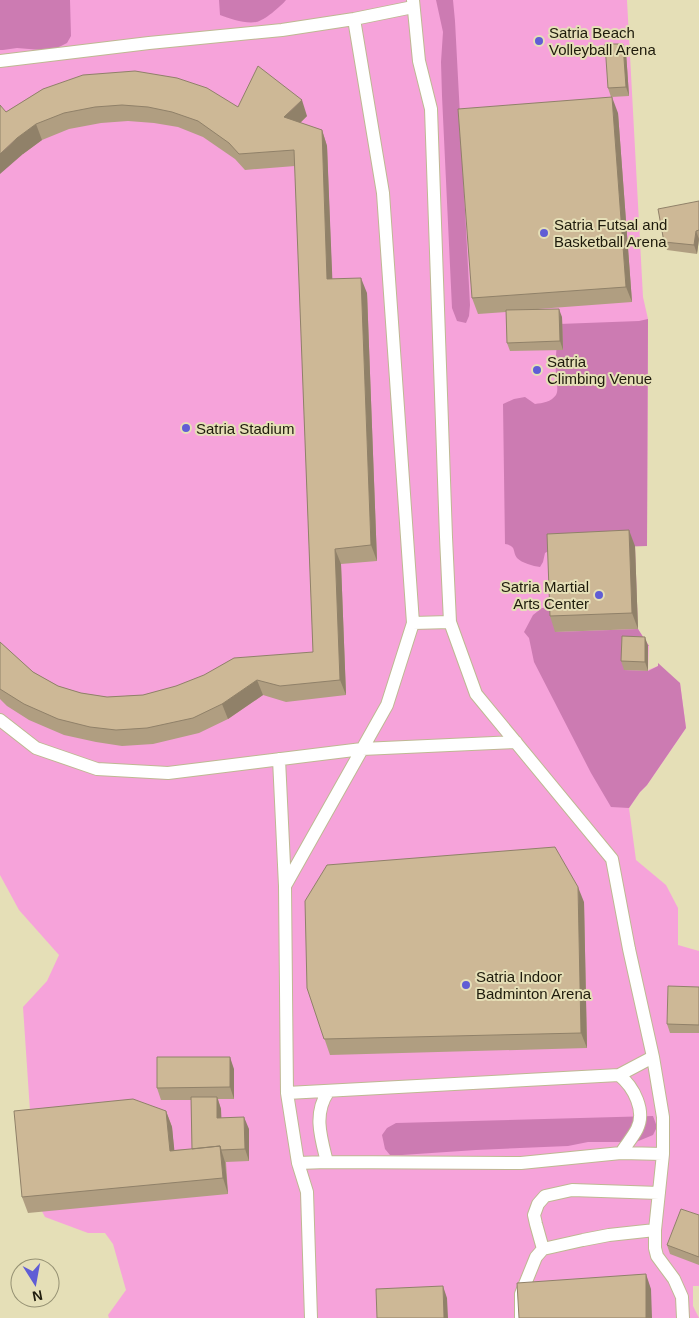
<svg xmlns="http://www.w3.org/2000/svg" width="699" height="1318" viewBox="0 0 699 1318" font-family="Helvetica,sans-serif">
	<style>
		.green { fill: #f6a3da }
		.forest { fill: #cc7bb2 }
		.lines { fill: none; stroke-linecap: round; stroke-linejoin: round }
		.service-casing { stroke: #beb892; stroke-width: 14 }
		.service { stroke: #fff; stroke-width: 12 }
		.wall { fill: #b09e81 }
		.shaded-wall { fill: #908169 }
		.building { fill: #cdb896; stroke: #908169 }
		.poi-dot { fill: #605dd5; stroke: #e5dfb7; stroke-width: 2 }
		.labels { text-anchor: middle; dominant-baseline: central; stroke-width: 4; stroke-linejoin: round; paint-order: stroke }
		.poi-label { font-size: 15px; fill: #1e1b0c; stroke: #e5dfb7; text-anchor: start }
	</style>
	<rect width="100%" height="100%" fill="#e5dfb7"/>
	<!-- green -->
	<path class="green" d="M0 0H627L643 297 648 319 647 546H635L638 629 649 646 648 670 658 666 680 683 686 728 647 785 640 792 629 808 636 860 666 885 678 908V945L699 951V1286H693V1306L699 1318H109L108 1315 126 1290 113 1244 105 1233H88L45 1217 36 1200 23 1007 47 981 59 955 19 910 0 875Z"/>
	<!-- forest -->
	<path class="forest" d="M0 0H70L71 36 67 43 57 48 41 50 17 48 3 50H0Z
		M219 0H286C281 6 264 21 256 22 246 24 230 19 220 15Z
		M436 0H453L455 21 470 305 469 316 466 323 457 321 452 308 442 96 441 62 443 32Z
		M648 319 647 546 552 549 545 553 543 562 540 567C533 566 522 563 517 558 512 551 517 546 505 544L503 404 514 399 525 397 535 404C543 403 551 402 556 395 559 389 556 382 556 376 555 358 557 342 559 324L639 321Z
		M554 607 556 632 638 629 649 646 625 645 624 670 648 671 658 666V663L680 683 686 728 647 785 640 792 629 808 611 807 591 773 534 662 529 638 524 632 533 615 542 608Z
		M653 1116 657 1127 653 1135 636 1142H588L568 1146 476 1150 402 1155H390L385 1149 382 1135 387 1128 396 1123Z"/>
	<g class="lines">
		<!-- service casing -->
		<g class="service-casing">
			<path id="service" d="M413 0 419 61 431 109 446 537 450 622 476 694 612 859 629 949 653 1057 663 1117V1154L655 1230V1248L657 1256 674 1279 682 1297 683 1318
				M0 61 149 43 282 30 354 19 413 7
				M413 623 450 622
				M0 720 36 748 97 769 168 773 362 749 516 742
				M279 759 285 886
				M619 1075C634 1087 646 1111 637 1129 633 1137 626 1145 621 1153
				M287 1093 619 1075 653 1057
				M327 1162C321 1138 313 1114 328 1092
				M298 1163 327 1162 521 1163 621 1153 663 1154
				M543 1249 536 1224 534 1215 538 1204 545 1196 572 1190 659 1193
				M311 1318 307 1192 298 1163 287 1093 285 886 387 705 413 623 383 193 354 19
				M521 1318V1294L536 1257 543 1249 583 1240 609 1235 655 1230"/>
		</g>
		<!-- service -->
		<use href="#service" class="service"/>
	</g>
	<!-- wall -->
	<path class="wall" d="M623 44 626 52 629 96 611 97 608 88Z
		M43 89 238 107 307 116 300 123 322 130 327 146 332 279 367 293 377 561 341 564 346 695 286 702 263 695 228 719 199 733 153 744 122 746 96 742 64 735 29 720 7 706 0 699V642L33 672 58 686 81 693 107 697 143 695 313 652 295 166 245 170 235 159 203 137 178 127 154 123 128 121 101 123 69 129 42 140 23 154 6 112Z
		M618 113 632 302 538 309 562 317 563 350 510 351 507 343 506 312 478 314 472 298Z
		M699 201V239L697 254 667 250 664 242Z
		M635 546 638 629 555 632 550 616Z
		M648 646V671L624 670 621 661Z
		M584 902 587 1048 330 1055 307 988Z
		M699 987V1033H670L667 1024Z
		M234 1069V1099H218L221 1109V1118L249 1129V1161L226 1162 228 1194 28 1213 22 1197 166 1111 172 1127 174 1150 192 1149 191 1100H161L157 1088Z
		M699 1215V1265L670 1254 667 1245Z"/>
	<!-- shaded-wall -->
	<path class="shaded-wall" d="M623 44 626 52 629 96 626 87Z
		M612 97 618 113 632 302 626 287Z
		M302 100 307 116 290 133 284 117Z
		M36 124 42 140 23 154 0 174V154L17 138Z
		M322 130 327 146 333 295 327 279Z
		M696 231 699 239 697 254 694 245Z
		M361 278 367 293 377 561 371 545Z
		M559 309 562 317 563 350 560 341Z
		M629 530 635 546 638 629 632 613Z
		M335 549 341 564 346 695 340 680Z
		M645 637 648 646V671L645 662Z
		M257 680 263 695 228 719 222 704Z
		M578 887 584 902 587 1048 581 1033Z
		M230 1057 234 1069V1099L230 1087Z
		M217 1097 221 1109 222 1130 217 1118Z
		M166 1111 172 1127 176 1166 170 1151Z
		M244 1117 249 1129V1161L245 1149Z
		M220 1146 225 1162 228 1194 223 1178Z
		M646 1274 651 1289 652 1318H646Z
		M443 1286 447 1298 448 1318H444Z"/>
	<!-- building -->
	<path class="building" d="M605 44H623L626 87 608 88Z
		M258 66 302 100 284 117 322 130 327 279 361 278 371 545 335 549 340 680 280 686 257 680 222 704 193 718 147 728 116 730 90 727 58 719 24 704 0 689V642L33 672 58 686 81 693 107 697 143 695 176 686 204 675 234 658 313 652 294 150 239 154 229 143 198 121 172 112 148 107 122 105 95 107 64 113 36 124 17 138 0 154V105L6 112 43 89 83 75 135 71 177 78 207 88 238 107Z
		M612 97 626 287 472 298 458 109Z
		M699 201V230L696 231 694 245 664 242 658 209Z
		M559 309 560 341 507 343 506 310Z
		M629 530 632 613 550 616 547 534Z
		M622 636 645 637V662L621 661Z
		M555 847 578 887 581 1033 324 1039 307 988 305 901 327 865Z
		M668 986 699 987V1025L667 1024Z
		M157 1057H230V1087L157 1088Z
		M191 1097H217V1118L244 1117 245 1149 221 1150 220 1146 192 1149Z
		M133 1099 166 1111 170 1151 220 1146 223 1178 22 1197 14 1111Z
		M681 1209 699 1215V1257L667 1245Z
		M646 1274V1318H519L517 1283Z
		M443 1286 444 1318H377L376 1289Z"/>
	<!-- markers -->
	<g class="poi-dot">
		<circle cx="539" cy="41" r="5"/>
		<circle cx="544" cy="233" r="5"/>
		<circle cx="537" cy="370" r="5"/>
		<circle cx="186" cy="428" r="5"/>
		<circle cx="599" cy="595" r="5"/>
		<circle cx="466" cy="985" r="5"/>
	</g>
	<g class="labels">
		<!-- poi labels -->
		<g class="poi-label">
			<text x="549" y="32">Satria Beach<tspan x="549" dy="17">Volleyball Arena</tspan></text>
			<text x="554" y="224">Satria Futsal and<tspan x="554" dy="17">Basketball Arena</tspan></text>
			<text x="547" y="361">Satria<tspan x="547" dy="17">Climbing Venue</tspan></text>
			<text x="196" y="428">Satria Stadium</text>
			<text x="589" y="586" text-anchor="end">Satria Martial<tspan x="589" dy="17">Arts Center</tspan></text>
			<text x="476" y="976">Satria Indoor<tspan x="476" dy="17">Badminton Arena</tspan></text>
		</g>
	</g>
	<!-- north arrow -->
	<g transform="translate(35 1283) rotate(169)"><circle r="24" fill="#e5dfb7" stroke="#959173"/>
	<path d="M0-4L9 19L0 12L-9 19Z" fill="#605dd5"/>
	<text y="-8" font-size="14" font-weight="bold" text-anchor="middle" fill="#1e1b0c">N</text>
	</g>
</svg>
